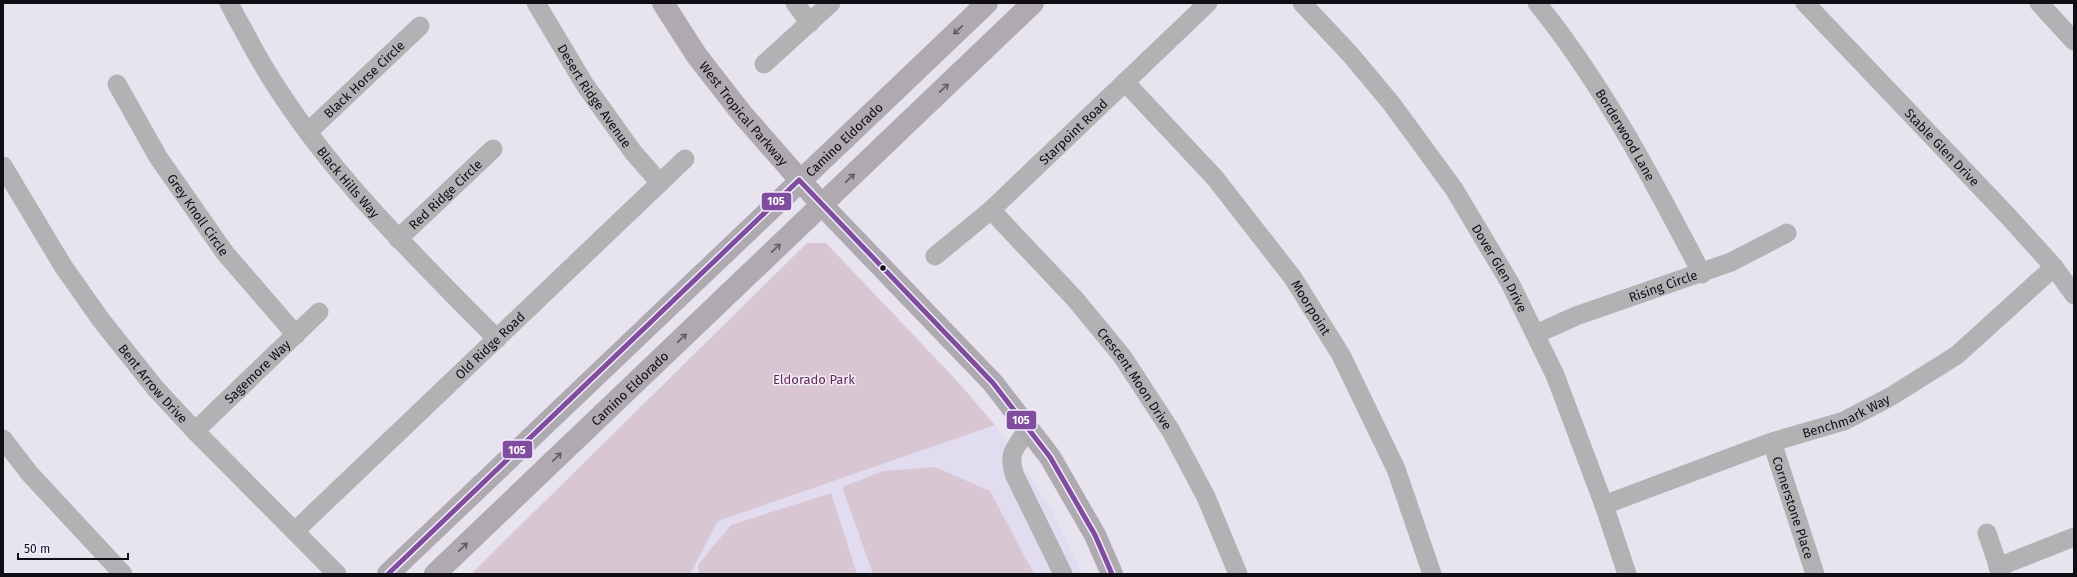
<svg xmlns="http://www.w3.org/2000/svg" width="2077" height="577" viewBox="0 0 2077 577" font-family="'Fira Sans',sans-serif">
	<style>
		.built { fill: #e2dcf1 }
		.green { fill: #d9c6d3 }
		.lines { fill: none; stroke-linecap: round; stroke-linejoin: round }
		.minor { stroke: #b3b1b4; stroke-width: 19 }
		.major { stroke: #aeaab0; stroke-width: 22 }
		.bus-1-casing { stroke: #f2edff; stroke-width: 8 }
		.bus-1 { stroke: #804c9e; stroke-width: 5 }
		.oneway { stroke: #5f5c62 }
		.bus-dot { fill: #100d15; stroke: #f2edff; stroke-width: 1.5 }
		.labels { text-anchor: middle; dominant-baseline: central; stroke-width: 3; stroke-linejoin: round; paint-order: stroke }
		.street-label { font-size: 13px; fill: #100d15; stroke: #f2edff }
		.park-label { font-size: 13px; fill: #662948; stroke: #f2edff }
		.line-badge { stroke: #f2edff; stroke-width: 1.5 }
		.badge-label { font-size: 11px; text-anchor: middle; font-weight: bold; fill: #fff }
	</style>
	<rect width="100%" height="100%" fill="#e7e4f0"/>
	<!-- built -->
	<path class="built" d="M995 425 1051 508 1083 574H690L717 521Z"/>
	<!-- green -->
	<path class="green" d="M807 243H826L958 382 995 425 718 521 690 574H471Z
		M935 467 990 491 1034 574H873L842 487 883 471Z
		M831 493 857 574H699L698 565 731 525Z"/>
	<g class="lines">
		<!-- minor -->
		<g class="minor">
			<path id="s1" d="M229 3C236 18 245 32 252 46 314 159 407 248 497 339"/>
			<path id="s2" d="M536 3 585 85 633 152 660 183"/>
			<path d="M795 3 810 23"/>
			<path id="s3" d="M1302 3 1350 54 1391 103 1454 189 1510 283 1555 375 1604 505 1627 574"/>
			<path id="s4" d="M1537 3C1604 86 1653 180 1702 274"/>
			<path id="s5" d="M1805 3 2007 215 2054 267 2074 295"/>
			<path d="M2039 3 2074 41"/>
			<path d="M764 64 831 3"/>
			<path id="s6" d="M1125 82 1215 178 1293 278 1341 355 1396 469 1432 574"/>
			<path id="s7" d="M117 84 158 157 225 253 296 335"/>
			<path id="s8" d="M308 132 420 26"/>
			<path id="s9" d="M3 166 63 266 101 320 156 389 195 431 337 574"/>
			<path id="s10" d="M991 210 1075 299 1122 356 1171 431 1206 497 1238 574"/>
			<path id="s11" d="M398 239 493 149"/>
			<path id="s12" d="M935 256 991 210 1208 3"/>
			<path id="s13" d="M1536 334 1576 316 1731 262 1787 233"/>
			<path d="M1028 429C1015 449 1007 452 1015 476L1063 574"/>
			<path id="s14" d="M195 431 319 312"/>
			<path d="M3 439 30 474 123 574"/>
			<path id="s15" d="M1772 442 1815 574"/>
			<path id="s16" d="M1604 505 1772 442 1844 421 1890 397 1957 355 2054 267"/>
			<path id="s17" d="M295 531 685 159"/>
			<path d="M1987 533 2001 574"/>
			<path d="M1998 567 2074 537"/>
		</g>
		<!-- major -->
		<g class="major">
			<path id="s18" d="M663 3 697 56 743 115 821 204 993 383 1050 457 1095 535 1112 574"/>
			<path id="s19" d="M388 574 987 3"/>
			<path id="s20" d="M435 574 1033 3"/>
		</g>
		<!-- bus-1 casing -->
		<g class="bus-1-casing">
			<path id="bus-1" d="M388 574 799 180 993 383 1050 457 1095 535 1112 574"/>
		</g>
		<!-- bus-1 -->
		<use href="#bus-1" class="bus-1"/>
	</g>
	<!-- one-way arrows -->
	<defs><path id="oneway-shaft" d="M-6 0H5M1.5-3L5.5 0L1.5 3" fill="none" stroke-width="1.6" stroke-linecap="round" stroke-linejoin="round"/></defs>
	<g class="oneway">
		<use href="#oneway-shaft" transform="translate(958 30) rotate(137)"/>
		<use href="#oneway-shaft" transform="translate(944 88) rotate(-44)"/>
		<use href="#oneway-shaft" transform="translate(850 178) rotate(-44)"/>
		<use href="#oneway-shaft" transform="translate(776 248) rotate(-44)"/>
		<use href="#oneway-shaft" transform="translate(682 338) rotate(-44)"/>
		<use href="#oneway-shaft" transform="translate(557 457) rotate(-44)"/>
		<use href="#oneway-shaft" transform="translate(463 547) rotate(-44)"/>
	</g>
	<!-- markers -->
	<circle class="bus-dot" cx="883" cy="268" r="3.5"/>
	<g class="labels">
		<!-- street labels -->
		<g class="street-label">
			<text stroke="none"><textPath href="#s8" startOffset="77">Black Horse Circle</textPath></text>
			<text stroke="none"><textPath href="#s2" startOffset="110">Desert Ridge Avenue</textPath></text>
			<text stroke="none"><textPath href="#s18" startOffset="137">West Tropical Parkway</textPath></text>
			<text stroke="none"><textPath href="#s12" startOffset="186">Starpoint Road</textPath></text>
			<text stroke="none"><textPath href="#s4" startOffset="159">Borderwood Lane</textPath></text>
			<text stroke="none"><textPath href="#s19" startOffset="630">Camino Eldorado</textPath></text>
			<text stroke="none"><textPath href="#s5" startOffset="199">Stable Glen Drive</textPath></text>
			<text stroke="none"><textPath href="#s1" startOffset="216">Black Hills Way</textPath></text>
			<text stroke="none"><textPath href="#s11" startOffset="65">Red Ridge Circle</textPath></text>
			<text stroke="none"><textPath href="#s7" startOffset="154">Grey Knoll Circle</textPath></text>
			<text stroke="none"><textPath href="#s3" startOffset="332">Dover Glen Drive</textPath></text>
			<text stroke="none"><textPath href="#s13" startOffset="136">Rising Circle</textPath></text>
			<text stroke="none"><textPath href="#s6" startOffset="293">Moorpoint</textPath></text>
			<text stroke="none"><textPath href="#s17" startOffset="269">Old Ridge Road</textPath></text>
			<text stroke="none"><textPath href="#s14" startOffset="86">Sagemore Way</textPath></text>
			<text stroke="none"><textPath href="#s10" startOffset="222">Crescent Moon Drive</textPath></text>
			<text stroke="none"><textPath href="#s9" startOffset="265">Bent Arrow Drive</textPath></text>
			<text stroke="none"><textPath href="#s20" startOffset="269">Camino Eldorado</textPath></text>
			<text stroke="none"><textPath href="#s16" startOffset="258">Benchmark Way</textPath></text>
			<text stroke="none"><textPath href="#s15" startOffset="69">Cornerstone Place</textPath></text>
		</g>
		<!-- park labels -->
		<g class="park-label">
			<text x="814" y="379">Eldorado Park</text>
		</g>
	</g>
	<g class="line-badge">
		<rect x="761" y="192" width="31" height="19" rx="4" fill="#804c9e"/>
		<rect x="1006" y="410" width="31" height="20" rx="4" fill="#804c9e"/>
		<rect x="502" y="440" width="31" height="19" rx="4" fill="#804c9e"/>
	</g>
	<g class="badge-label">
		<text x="776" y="205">105</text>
		<text x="1021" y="424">105</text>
		<text x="517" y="454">105</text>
	</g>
	<!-- border -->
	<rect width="2077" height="577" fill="none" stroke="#100d15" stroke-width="8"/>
	<!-- scale -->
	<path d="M18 553v6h110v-6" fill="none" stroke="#100d15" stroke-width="2"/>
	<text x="24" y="553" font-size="12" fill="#100d15" stroke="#f2edff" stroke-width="3" paint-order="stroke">50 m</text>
</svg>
